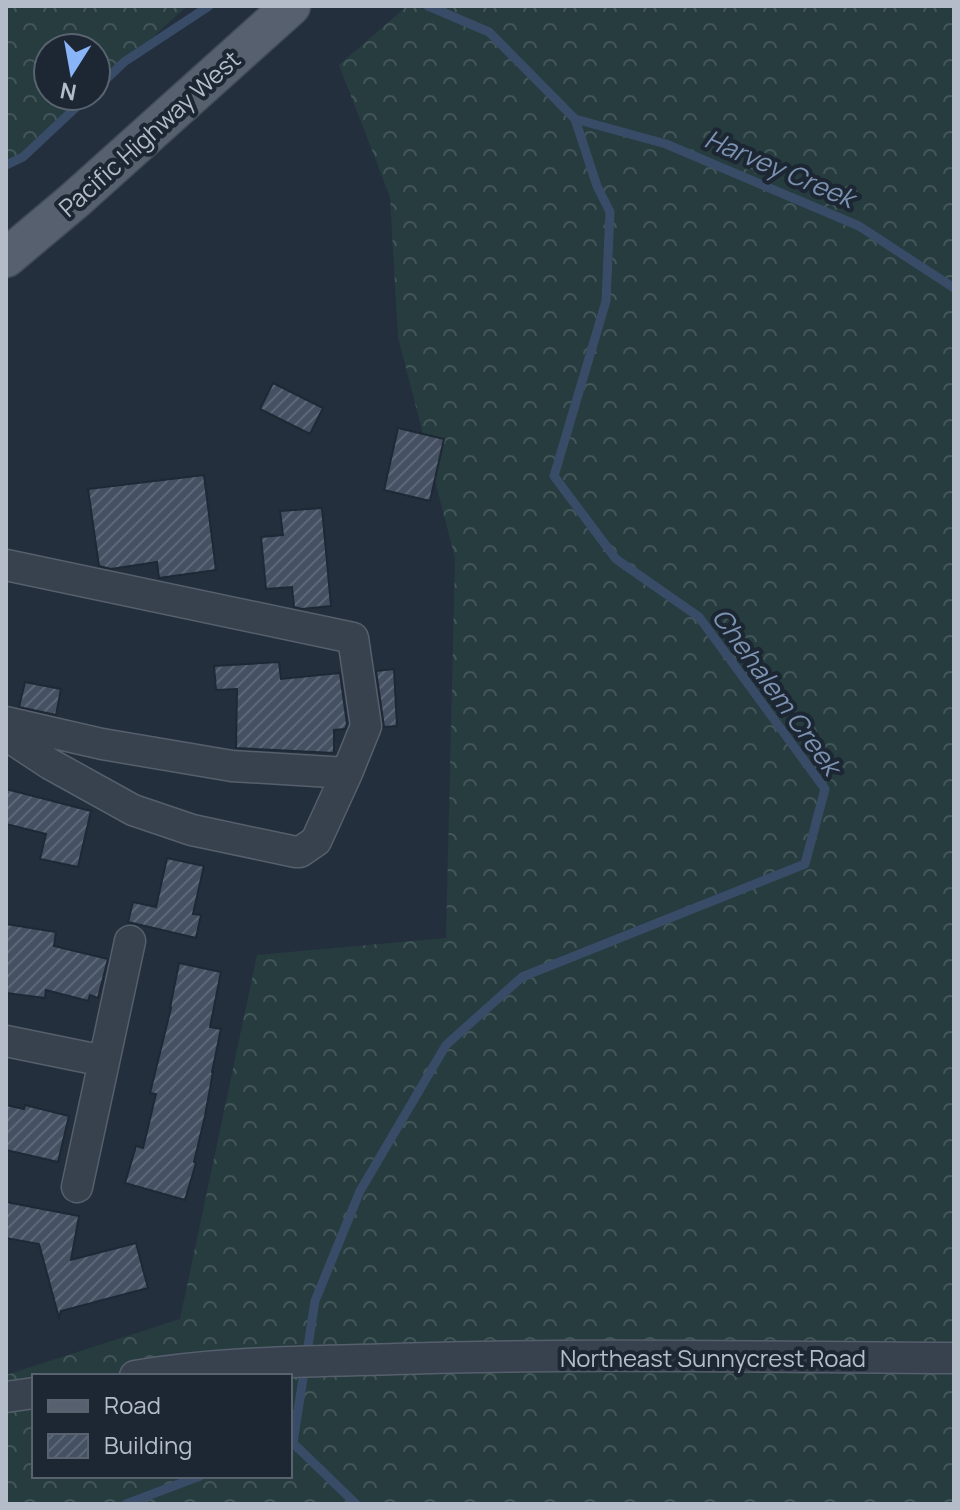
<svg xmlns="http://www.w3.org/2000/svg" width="960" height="1510" viewBox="0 0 960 1510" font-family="Manrope,sans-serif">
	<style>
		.forest { fill: url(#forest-crowns); fill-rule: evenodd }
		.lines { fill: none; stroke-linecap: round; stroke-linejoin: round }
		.stream { stroke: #394c67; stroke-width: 9 }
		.building { fill: url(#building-hatch); stroke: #1f2835; stroke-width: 2 }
		.minor-casing { stroke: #565f6c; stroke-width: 33 }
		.major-casing { stroke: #414a57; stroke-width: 41 }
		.minor { stroke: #38414e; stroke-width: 30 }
		.major { stroke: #56606e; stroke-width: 38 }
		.labels { text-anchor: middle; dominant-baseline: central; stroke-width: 8; stroke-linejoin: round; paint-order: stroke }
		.street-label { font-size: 24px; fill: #b4bcc9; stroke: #1d2633 }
		.water-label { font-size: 26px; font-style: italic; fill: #7c92b1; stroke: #1d2633 }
	</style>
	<defs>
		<pattern id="forest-crowns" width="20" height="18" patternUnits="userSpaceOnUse" patternTransform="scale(2)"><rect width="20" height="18" fill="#263c3f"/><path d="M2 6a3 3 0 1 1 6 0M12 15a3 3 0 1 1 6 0" fill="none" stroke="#435659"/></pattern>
		<pattern id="building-hatch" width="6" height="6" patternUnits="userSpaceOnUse" patternTransform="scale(2)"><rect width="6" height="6" fill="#455162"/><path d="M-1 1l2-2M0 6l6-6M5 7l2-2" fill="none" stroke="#5d6877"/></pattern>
	</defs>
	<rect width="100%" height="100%" fill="#242f3e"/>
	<!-- forest -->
	<path class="forest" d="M6 6H187L96 89V48H48V96H89L6 172Z
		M407 6H954V1504H6V1375L180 1319 257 955 446 938 455 558 398 337 390 197 339 65ZM34 1376H290V1476H34Z"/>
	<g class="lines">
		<!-- stream -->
		<path class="stream" d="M96 89 124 62 209 6
			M575 119 666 144 859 226 954 288
			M6 165 23 157 88 96
			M293 1443 315 1301 360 1191 446 1045 522 977 805 864 825 789 699 617 616 559 554 476 606 301 610 212 597 186 575 119 489 32 428 6
			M293 1443 356 1504
			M126 1504 200 1476"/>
	</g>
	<!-- building -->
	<path class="building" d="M273 383 323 408 310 434 260 409Z
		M398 428 444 439 430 501 384 490Z
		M204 475 216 570 159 578 157 562 111 569 99 566 88 489Z
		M322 508 331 606 302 609 294 607 292 587 266 589 261 537 283 535 280 511Z
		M279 662 281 679 340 673 347 724 345 729 334 730V753L236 748 237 689 216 690 214 666Z
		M394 669 397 726 384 727 376 671Z
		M25 682 61 689 56 715 19 707Z
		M6 789 91 811 78 867 40 859 46 834 6 824Z
		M167 858 204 866 193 914 201 915 196 938 128 922 133 902 156 907Z
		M6 924 56 932 54 946 108 959 98 998 90 995 88 1001 46 990 45 998 6 993Z
		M179 963 221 972 210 1027 221 1029 212 1072H213L205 1116 194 1162 196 1163 185 1200 125 1183 136 1146 143 1148 156 1094 150 1093 171 1008H170Z
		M6 1105 24 1109 25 1105 69 1116 58 1162 6 1150Z
		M6 1202 79 1216 71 1260 136 1243 148 1288 61 1311 59 1318 39 1244 6 1238Z"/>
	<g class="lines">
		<!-- minor casing -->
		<g class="minor-casing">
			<path id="minor" d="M6 565 353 638 366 726 347 773 232 766 102 744 6 722
				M6 735 50 764 133 810 192 830 296 852H300L316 841 347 773
				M6 1041 104 1061
				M77 1187 130 941
				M135 1376C221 1361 309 1362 395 1359 581 1353 768 1357 954 1358
				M6 1397 34 1393"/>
		</g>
		<!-- major casing -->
		<g class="major-casing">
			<path id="major" d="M6 258 75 200 291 6"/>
		</g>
		<!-- minor -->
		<use href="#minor" class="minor"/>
		<!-- major -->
		<use href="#major" class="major"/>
	</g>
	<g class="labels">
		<!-- street labels -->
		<g class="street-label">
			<text transform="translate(149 133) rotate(-42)">Pacific Highway West</text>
			<text x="713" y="1357">Northeast Sunnycrest Road</text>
		</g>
		<!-- water labels -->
		<g class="water-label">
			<text transform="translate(780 168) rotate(23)">Harvey Creek</text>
			<text transform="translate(777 691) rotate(54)">Chehalem Creek</text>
		</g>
	</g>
	<!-- border -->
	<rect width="960" height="1510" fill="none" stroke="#b4bcc9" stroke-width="16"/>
	<!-- legend -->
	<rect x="32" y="1374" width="260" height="104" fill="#1d2633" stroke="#59626f" stroke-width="2"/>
	<rect x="48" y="1400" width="40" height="12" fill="#56606e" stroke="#59626f" stroke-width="2"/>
	<text x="104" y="1414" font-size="24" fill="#b4bcc9">Road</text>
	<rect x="48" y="1434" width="40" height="24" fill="url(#building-hatch)" stroke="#59626f" stroke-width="2"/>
	<text x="104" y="1454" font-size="24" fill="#b4bcc9">Building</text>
	<!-- north arrow -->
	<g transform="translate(72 72) rotate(191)"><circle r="38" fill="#1d2633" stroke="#59626f" stroke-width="2"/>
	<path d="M0-6L14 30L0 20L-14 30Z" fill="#8ab4f8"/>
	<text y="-12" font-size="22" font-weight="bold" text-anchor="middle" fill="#b4bcc9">N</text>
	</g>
</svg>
